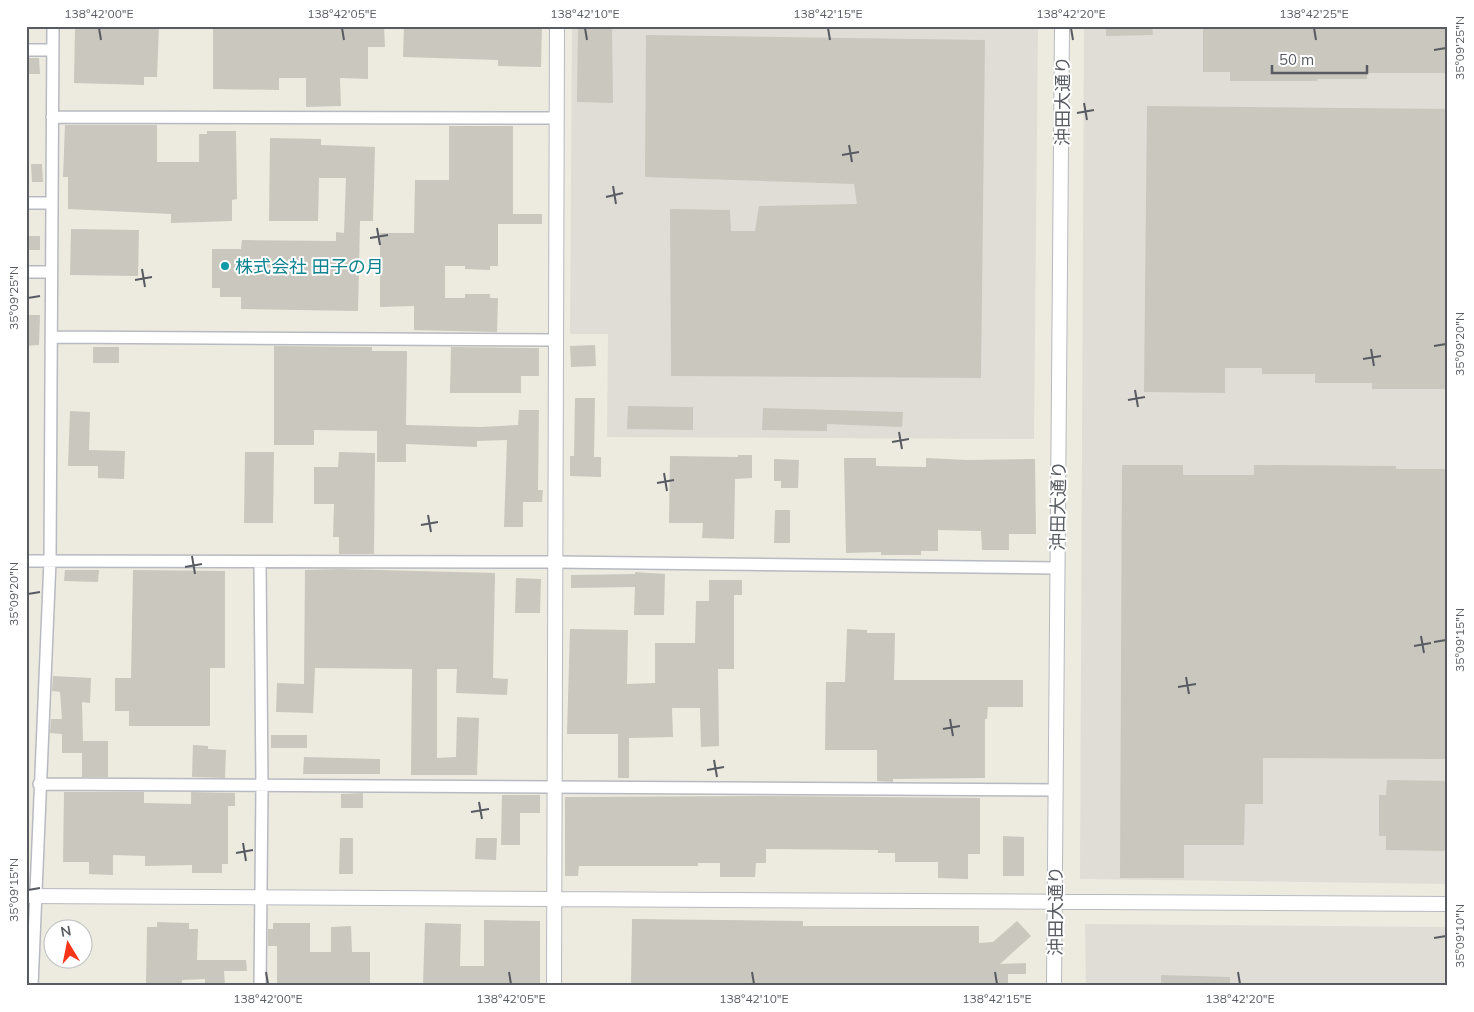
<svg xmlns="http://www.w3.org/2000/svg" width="1474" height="1012" viewBox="0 0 1474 1012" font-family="Mulish,'Noto Sans JP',sans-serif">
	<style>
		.industrial { fill: #e0ddd7 }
		.building { fill: #cac7be }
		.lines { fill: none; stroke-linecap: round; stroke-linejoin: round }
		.minor-casing { stroke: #b7bac0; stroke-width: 14 }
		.tertiary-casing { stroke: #b7bac0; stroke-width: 16 }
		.minor { stroke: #fff; stroke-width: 11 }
		.tertiary { stroke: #fff; stroke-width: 14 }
		.ticks { fill: none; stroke: #585c62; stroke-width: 2 }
		.culture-dot { fill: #0f9aa8; stroke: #fff; stroke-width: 2 }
		.labels { text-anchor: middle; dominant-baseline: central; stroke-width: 4; stroke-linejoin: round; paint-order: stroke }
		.street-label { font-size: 18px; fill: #585c62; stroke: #fff }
		.culture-label { font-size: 18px; fill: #0d838f; stroke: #fff; text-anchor: start }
		.neatline { fill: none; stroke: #585c62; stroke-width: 2 }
		.ticks-label { font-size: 12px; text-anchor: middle; fill: #585c62 }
	</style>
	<rect width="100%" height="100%" fill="#edeadf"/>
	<!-- industrial -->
	<path class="industrial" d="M572 26H1038L1034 439 607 437 608 334H570Z
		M1084 26H1448V884L1080 879Z
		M1085 924 1448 927V986H1086Z"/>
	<!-- building -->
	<path class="building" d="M75 26H159L157 77H144V85L74 83Z
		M213 26H384L385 47H368V79L340 78 341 106 306 107V78H279V90L213 89Z
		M404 26H542L541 67 498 66V60L403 57Z
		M578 26H612L613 103 577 102Z
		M1106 26H1152L1153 35 1106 36Z
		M1203 26H1448V73H1367V79H1317V81H1230V72H1203Z
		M646 35 985 40 981 378 671 376 670 209 730 210 731 231H755L759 206 857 204 854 184 645 177Z
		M26 58H39L40 74H26Z
		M1147 106 1448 109V389H1372V383H1315V374H1262V368H1225V393L1144 392Z
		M65 125H157V162H199V134H207V131H236L237 199 232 200V221L171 223V214L68 209V177H63Z
		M449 126H513V214H542V224H498V266H490V270L465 269V266H445V298H465V294H490V298H498L497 332 414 330V306L380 307V233H414L415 180H449Z
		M270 138 321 139V145L375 147 373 221H360L358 311 241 309V297H220V288H212V249H241L242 240 336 241V232L344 233 346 178H319L318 221H269Z
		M31 164H42L43 182H32Z
		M71 229 139 230 138 276 70 275Z
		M26 236H40V250H26Z
		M26 315H40L39 345 26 346Z
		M595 345 596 366 571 367 570 346Z
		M274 346 372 347V351H407L406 425 480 427 518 425 519 410H539L538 490H543L542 502H523V527H504L507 440 477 441V447L406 444V462H377V431L314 430V445H274Z
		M93 347H119V363H93Z
		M451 347 539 348V376H521V393H450Z
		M575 398H595L594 457H601V477L570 476V456H574Z
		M628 406 693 407V430L627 429Z
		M763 408 903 412 902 427 827 424V431L762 430Z
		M70 411 90 412 89 450 125 451 124 479 98 478V466H68Z
		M245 452H274L273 523H244Z
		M339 452 375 453 374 554H339V537H333L334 504H314V467H338Z
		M738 455H752V478L735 479 734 539 702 538 703 523H669L670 456 738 457Z
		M844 458H876V466L926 467V458L967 460 1035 459 1036 534H1009V550H982L981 531 938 530V551H921V555H881V552L846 553Z
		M774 459 799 460 798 488H781V481H774Z
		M1122 465H1183V475H1254V465L1396 466V469H1448V759L1263 758V804H1245L1244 845H1184V878H1120Z
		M775 510H790V543H774Z
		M339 569 495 573 493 678 508 679 507 695 456 693 457 669H437V758L456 757 457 717 479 718 477 775H411L412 669 315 668 313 713 276 712 277 683 304 684 305 570Z
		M65 570H99L98 582 64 581Z
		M133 570 225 571V668H210V726H129V711H115V678H131Z
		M635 572 665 574 664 615H634L635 587 571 588V575L635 574Z
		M516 578 541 579 540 613H515Z
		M709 580H742V595H734V669H718L719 746 701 747 700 708H672L673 737 629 738V778H618V734H567L570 629 628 630 627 684 655 683V643H695L696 601H709Z
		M847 629 867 630V633H895L894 680H1023V707H988L987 719H985V778L893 779V782L877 781V750H825L826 682H845Z
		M53 676 91 678 90 703 82 702 83 741H108V777H82V753H62V734L50 733 51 719H62L60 692 52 691Z
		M271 735H307V748H271Z
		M193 745 208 746V749L226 750 225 778 192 777Z
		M304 757 380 759V774H303Z
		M1387 780 1448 781V851L1386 850V836H1379V795H1386Z
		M64 792H144V803L191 804V792L235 793V806H228V864H222V873H192V865L145 866V856L113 855V875L89 874V862H63Z
		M363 793V808H341V794Z
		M502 795H540V813H520V845H501Z
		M775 796 980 798V854H968V879L938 878V862H895V853H878V850L766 849V863H756L755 877H720V863H698V866H579L578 876H565V797Z
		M1003 836 1024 837V876H1003Z
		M340 838H353V874H339Z
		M476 838H497L496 860 475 859Z
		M632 919 803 921V926H979V943L993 942 1017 921 1031 936 1000 964 1026 963V974H1008V986H631Z
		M484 920 540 921V986L423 985 425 923 461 924 460 966H484Z
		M157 922 189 923V929H198L197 960H246L247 971H224L225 986H205V979L182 980V986H146L147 927H157Z
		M273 923H310V952H331V927L351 926 352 952H370V986H277V946H268V929H273Z
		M1161 975 1230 977V986H1161Z"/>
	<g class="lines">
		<!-- minor casing -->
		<g class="minor-casing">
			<path id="minor" d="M26 50H53
				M52 117 557 118
				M26 203H52
				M26 272H51
				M51 337 556 340
				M26 561 556 562 1057 568
				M39 784 1055 790
				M32 986 50 561 53 26
				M260 986 262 786 260 562"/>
		</g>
		<!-- tertiary casing -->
		<g class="tertiary-casing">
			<path id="tertiary" d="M26 896 1448 904
				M554 986 557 26
				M1054 986 1062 26"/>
		</g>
		<!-- minor -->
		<use href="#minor" class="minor"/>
		<!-- tertiary -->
		<use href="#tertiary" class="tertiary"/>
	</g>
	<!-- ticks -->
	<path class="ticks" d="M99 28 101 40M342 28 344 40M585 28 587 40M828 28 830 40M1071 28 1073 40M1314 28 1316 40M1434 50 1446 48M1084 103 1087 120M1077 113 1094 110M849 145 852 162M842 155 859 152M613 186 616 204M606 197 623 193M377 228 380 245M370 238 388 235M142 269 145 287M135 280 152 277M28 298 40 296M1434 346 1446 344M1371 349 1374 366M1363 359 1381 356M1135 390 1138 407M1128 400 1145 397M899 432 902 449M892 442 909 439M664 473 667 491M657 483 674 480M428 515 431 532M421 525 438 522M192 556 195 574M185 567 202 564M28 594 40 592M1421 636 1424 653M1434 642 1446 640M1414 646 1431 643M1186 677 1189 694M1178 687 1196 684M950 719 953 736M943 729 960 726M714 760 717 777M707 770 724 767M479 802 482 819M471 812 489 809M243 843 246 861M236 853 253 850M28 890 40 888M1434 938 1446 936M266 972 268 984M509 972 511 984M752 972 754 984M995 972 997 984M1238 972 1240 984"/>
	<!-- markers -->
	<circle class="culture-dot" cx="225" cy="266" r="5"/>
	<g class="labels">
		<!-- street labels -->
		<g class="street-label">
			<text transform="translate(1062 101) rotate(-90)">沖田大通り</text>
			<text transform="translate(1058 506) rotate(-89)">沖田大通り</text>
			<text transform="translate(1055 911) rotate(-90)">沖田大通り</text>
		</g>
		<!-- culture labels -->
		<g class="culture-label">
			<text x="235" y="266">株式会社 田子の月</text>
		</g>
	</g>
	<!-- border -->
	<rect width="1474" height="1012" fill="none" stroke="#ffffff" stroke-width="55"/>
	<!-- north arrow -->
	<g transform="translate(68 944) rotate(350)"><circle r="24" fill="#ffffff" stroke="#bcbec0"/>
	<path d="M0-4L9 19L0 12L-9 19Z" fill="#f83519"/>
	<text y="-8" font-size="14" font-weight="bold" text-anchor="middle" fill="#585c62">N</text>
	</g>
	<!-- scale -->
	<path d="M1272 65v8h95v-8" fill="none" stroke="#585c62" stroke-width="2.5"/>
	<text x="1279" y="65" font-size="15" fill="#585c62" stroke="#ffffff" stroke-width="4" paint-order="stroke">50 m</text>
	<rect x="28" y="28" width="1418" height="956" class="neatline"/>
	<g class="ticks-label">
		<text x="99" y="18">138°42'00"E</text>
		<text x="342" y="18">138°42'05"E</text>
		<text x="585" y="18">138°42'10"E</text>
		<text x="828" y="18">138°42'15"E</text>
		<text x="1071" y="18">138°42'20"E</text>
		<text x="1314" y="18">138°42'25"E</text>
		<text transform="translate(1460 48) rotate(-90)" y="4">35°09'25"N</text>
		<text transform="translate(14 298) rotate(-90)" y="4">35°09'25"N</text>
		<text transform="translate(1460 344) rotate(-90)" y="4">35°09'20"N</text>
		<text transform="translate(14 594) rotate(-90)" y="4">35°09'20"N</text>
		<text transform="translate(1460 640) rotate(-90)" y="4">35°09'15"N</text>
		<text transform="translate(14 890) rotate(-90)" y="4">35°09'15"N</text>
		<text transform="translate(1460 936) rotate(-90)" y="4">35°09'10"N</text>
		<text x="268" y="1003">138°42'00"E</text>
		<text x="511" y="1003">138°42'05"E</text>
		<text x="754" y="1003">138°42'10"E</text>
		<text x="997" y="1003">138°42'15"E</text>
		<text x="1240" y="1003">138°42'20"E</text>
	</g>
</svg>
